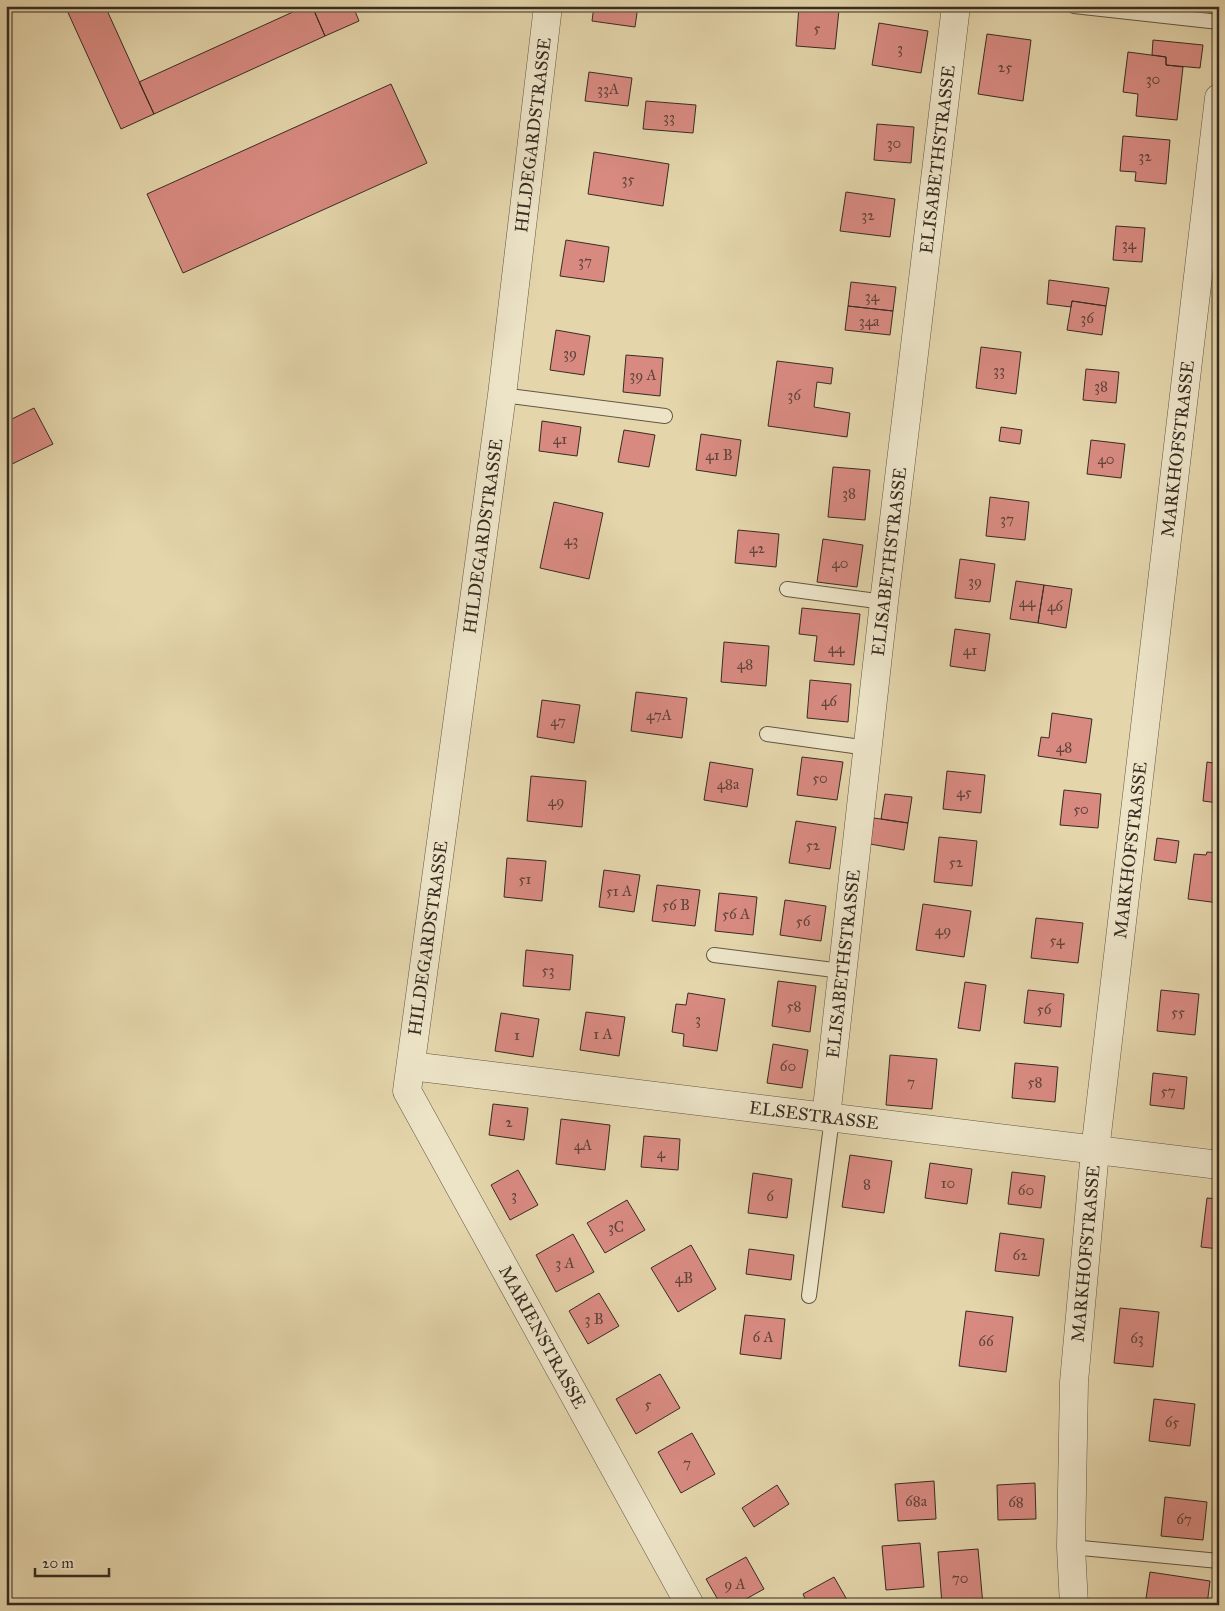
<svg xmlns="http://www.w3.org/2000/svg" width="1225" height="1611" viewBox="0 0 1225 1611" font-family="'IM FELL Great Primer',serif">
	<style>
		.building { fill: #d88a81; stroke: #372c22 }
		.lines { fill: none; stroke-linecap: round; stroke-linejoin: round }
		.service-casing { stroke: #625644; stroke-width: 16 }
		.minor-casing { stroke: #625644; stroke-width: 29 }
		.service { stroke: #ede4c8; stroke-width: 14 }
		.minor { stroke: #ede4c8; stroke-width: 28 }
		.labels { text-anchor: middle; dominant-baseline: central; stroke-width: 4; stroke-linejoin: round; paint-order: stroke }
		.number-label { font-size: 15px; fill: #5f443a }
		.street-label { font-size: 18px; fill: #372c22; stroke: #ede4c8 }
	</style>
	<rect width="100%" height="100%" fill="#e4d5ab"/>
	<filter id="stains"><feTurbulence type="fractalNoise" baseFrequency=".004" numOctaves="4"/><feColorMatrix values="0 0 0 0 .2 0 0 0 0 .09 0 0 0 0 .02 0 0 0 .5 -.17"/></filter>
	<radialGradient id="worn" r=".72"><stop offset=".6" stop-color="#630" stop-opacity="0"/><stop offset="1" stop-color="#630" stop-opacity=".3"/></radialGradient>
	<!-- building -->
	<path class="building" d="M65 6H105L154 114 121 129Z
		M306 6H312L325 36 154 114 139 82Z
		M312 6H353L359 21 325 36Z
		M594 6H638L635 27 592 21Z
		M799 6 839 10 835 49 796 46Z
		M879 23 928 31 921 73 872 65Z
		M987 34 1031 40 1023 101 978 94Z
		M1153 40 1203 45 1200 68 1166 65V57L1152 55Z
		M1128 52 1166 57V65L1183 67 1177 120 1136 116 1138 94 1123 92Z
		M589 72 632 78 628 106 585 101Z
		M391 84 427 163 183 273 147 194Z
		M646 101 696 105 693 133 643 129Z
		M877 124 914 127 911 163 874 160Z
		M1123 136 1170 140 1166 184 1135 181 1136 172 1120 171Z
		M594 152 669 164 663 206 588 194Z
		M846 192 895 199 890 237 840 231Z
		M1116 226 1145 228 1142 262 1113 260Z
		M566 240 609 247 604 282 560 276Z
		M1049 280 1109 288 1106 306 1072 301 1071 307 1047 304Z
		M851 282 896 287 893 311 848 306Z
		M1072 301 1106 306 1102 335 1067 330Z
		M848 306 893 311 890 335 845 330Z
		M556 330 590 336 584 375 550 370Z
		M981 347 1021 352 1016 394 976 388Z
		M626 355 663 358 660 396 623 392Z
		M777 361 833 368 831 384 817 382 814 407 850 413 847 437 768 426Z
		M1086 369 1119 372 1116 403 1083 400Z
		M34 408 53 444 6 467V422Z
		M542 421 581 427 577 456 539 451Z
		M1001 427 1022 430 1020 444 999 441Z
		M624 430 655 435 649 467 618 462Z
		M701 434 741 440 736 476 696 470Z
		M1091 440 1125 444 1121 478 1087 474Z
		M833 467 870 470 865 520 828 517Z
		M990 497 1029 502 1025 540 986 536Z
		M554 502 603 513 589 579 540 568Z
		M738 530 779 534 776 567 735 563Z
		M823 539 863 545 857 587 817 582Z
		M960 559 995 564 990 602 955 598Z
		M1016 581 1044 585 1038 623 1010 619Z
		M1044 585 1072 589 1066 628 1038 623Z
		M802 608 860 614 854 665 814 661 817 636 799 634Z
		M955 629 990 634 985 671 950 666Z
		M724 642 769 646 766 686 721 682Z
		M810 680 851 684 848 722 807 718Z
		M636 692 687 698 682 738 631 731Z
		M542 700 580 705 574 743 537 737Z
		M1052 713 1092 719 1086 763 1038 756 1041 737 1049 738Z
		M802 757 843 762 837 800 797 795Z
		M710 762 753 769 747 807 704 800Z
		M1207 762 1219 764V803L1203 801Z
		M947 771 985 775 981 813 943 809Z
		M531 776 586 781 582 827 527 821Z
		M1064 790 1101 794 1098 828 1060 825Z
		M885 794 912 797 908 823 881 819Z
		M874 818 908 823 904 850 870 844Z
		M796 821 836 827 830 869 789 863Z
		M939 837 977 841 972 886 934 882Z
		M1157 838 1179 841 1176 863 1154 860Z
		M1207 852 1219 853V903L1188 899 1194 854 1206 855Z
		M507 858 546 861 542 901 504 897Z
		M604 870 640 875 634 912 599 907Z
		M657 885 700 890 695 926 652 921Z
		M719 893 757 897 753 935 715 931Z
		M785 900 826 906 821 941 780 935Z
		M923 904 971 911 964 957 916 950Z
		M1036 918 1083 923 1078 963 1031 958Z
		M526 950 573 955 570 990 523 986Z
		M778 981 816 986 810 1032 772 1026Z
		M965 982 986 985 980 1031 958 1028Z
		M1028 990 1064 994 1061 1027 1024 1023Z
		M1161 990 1199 994 1195 1035 1157 1031Z
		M688 993 725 999 717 1051 683 1046 684 1034 672 1032 676 1004 686 1005Z
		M586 1012 625 1017 619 1056 580 1050Z
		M501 1013 539 1019 533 1057 495 1051Z
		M773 1044 808 1050 802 1088 767 1083Z
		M890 1055 937 1059 932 1109 886 1105Z
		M1015 1063 1058 1067 1055 1102 1012 1098Z
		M1153 1073 1187 1077 1184 1109 1150 1105Z
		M493 1104 528 1108 524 1140 489 1135Z
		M561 1119 610 1125 605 1170 556 1164Z
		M644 1136 680 1139 678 1170 641 1167Z
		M850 1155 892 1161 884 1213 842 1207Z
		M930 1163 972 1169 967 1204 925 1198Z
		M518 1170 538 1205 510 1220 491 1185Z
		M1012 1172 1045 1176 1041 1208 1008 1204Z
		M753 1173 792 1179 787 1218 748 1213Z
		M1207 1198 1219 1199V1249L1201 1247Z
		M627 1200 645 1230 605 1253 587 1223Z
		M1000 1233 1044 1239 1039 1276 995 1271Z
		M573 1234 594 1272 556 1292 536 1255Z
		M691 1245 716 1289 678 1312 651 1268Z
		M749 1249 794 1255 791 1280 746 1274Z
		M599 1293 619 1326 588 1344 569 1311Z
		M1120 1308 1159 1312 1153 1367 1114 1363Z
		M966 1311 1013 1317 1006 1372 959 1366Z
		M745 1315 785 1319 781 1359 740 1354Z
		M660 1374 680 1408 636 1434 616 1399Z
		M1154 1399 1195 1404 1190 1446 1149 1441Z
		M692 1433 715 1474 681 1493 658 1452Z
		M934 1481 936 1519 898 1521 895 1484Z
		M1035 1483 1036 1519 998 1520 997 1485Z
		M777 1485 789 1504 754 1527 742 1508Z
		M1165 1497 1207 1502 1203 1540 1161 1536Z
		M920 1543 924 1587 886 1590 882 1546Z
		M978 1549 983 1605H942L938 1552Z
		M746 1557 764 1589 735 1605H721L706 1579Z
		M1150 1572 1210 1581 1207 1605H1145Z
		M834 1577 850 1605H808L803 1594Z"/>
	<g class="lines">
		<!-- service casing -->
		<g class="service-casing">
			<path id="service" d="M1074 6 1219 22
				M502 395 665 416
				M787 589 884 602
				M767 734 868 748
				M714 955 842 971
				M809 1296 832 1118
				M1071 1547 1219 1561"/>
		</g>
		<!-- minor casing -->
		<g class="minor-casing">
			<g id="minor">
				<path id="s1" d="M548 6 502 395 407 1091 690 1605"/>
				<path id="s2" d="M411 1066 1219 1165"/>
				<path id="s3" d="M826 1117 884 602 956 6"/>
				<path id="s4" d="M1074 1605 1071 1547 1074 1382 1095 1151 1219 98"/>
			</g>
		</g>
		<!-- service -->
		<use href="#service" class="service"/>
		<!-- minor -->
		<use href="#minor" class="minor"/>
	</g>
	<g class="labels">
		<!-- number labels -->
		<g class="number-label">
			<text x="817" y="28">5</text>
			<text x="900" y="48">3</text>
			<text x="1005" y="67">25</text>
			<text x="1153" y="79">30</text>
			<text x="608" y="89">33A</text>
			<text x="669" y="117">33</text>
			<text x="894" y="143">30</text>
			<text x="1145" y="156">32</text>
			<text x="628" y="179">35</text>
			<text x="868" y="215">32</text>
			<text x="1129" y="244">34</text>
			<text x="585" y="261">37</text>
			<text x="872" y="296">34</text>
			<text x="1087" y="318">36</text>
			<text x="869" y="321">34a</text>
			<text x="570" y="353">39</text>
			<text x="999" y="370">33</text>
			<text x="643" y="375">39 A</text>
			<text x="1101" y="386">38</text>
			<text x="794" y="395">36</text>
			<text x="560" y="439">41</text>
			<text x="719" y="455">41 B</text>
			<text x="1106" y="459">40</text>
			<text x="849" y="493">38</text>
			<text x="1007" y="519">37</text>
			<text x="571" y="540">43</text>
			<text x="757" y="548">42</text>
			<text x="840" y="563">40</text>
			<text x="975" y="581">39</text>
			<text x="1027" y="602">44</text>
			<text x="1055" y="606">46</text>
			<text x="836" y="648">44</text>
			<text x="970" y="650">41</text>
			<text x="745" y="664">48</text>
			<text x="829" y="701">46</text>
			<text x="659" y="715">47A</text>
			<text x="558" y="721">47</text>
			<text x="1064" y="747">48</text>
			<text x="820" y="778">50</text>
			<text x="728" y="784">48a</text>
			<text x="964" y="792">45</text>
			<text x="556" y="801">49</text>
			<text x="1081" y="809">50</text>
			<text x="813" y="845">52</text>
			<text x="956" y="862">52</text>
			<text x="525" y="879">51</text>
			<text x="619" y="891">51 A</text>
			<text x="676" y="905">56 B</text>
			<text x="736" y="914">56 A</text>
			<text x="803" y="921">56</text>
			<text x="943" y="930">49</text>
			<text x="1057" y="940">54</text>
			<text x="548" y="970">53</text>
			<text x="794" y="1006">58</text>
			<text x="1044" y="1009">56</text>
			<text x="1178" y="1012">55</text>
			<text x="698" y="1019">3</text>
			<text x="603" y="1034">1 A</text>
			<text x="517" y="1035">1</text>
			<text x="788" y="1066">60</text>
			<text x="911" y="1082">7</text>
			<text x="1035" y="1082">58</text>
			<text x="1168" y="1091">57</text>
			<text x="509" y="1122">2</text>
			<text x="583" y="1145">4A</text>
			<text x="661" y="1153">4</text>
			<text x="948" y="1183">10</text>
			<text x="867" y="1184">8</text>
			<text x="1026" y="1190">60</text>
			<text x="514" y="1195">3</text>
			<text x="770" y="1196">6</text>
			<text x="616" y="1227">3C</text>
			<text x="1020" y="1255">62</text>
			<text x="565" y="1263">3 A</text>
			<text x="684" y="1278">4B</text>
			<text x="594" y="1319">3 B</text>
			<text x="763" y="1337">6 A</text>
			<text x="1137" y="1338">63</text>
			<text x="986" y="1341">66</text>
			<text x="648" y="1404">5</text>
			<text x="1172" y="1422">65</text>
			<text x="687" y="1463">7</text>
			<text x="916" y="1501">68a</text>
			<text x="1016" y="1502">68</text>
			<text x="1184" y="1519">67</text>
			<text x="960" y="1578">70</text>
			<text x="735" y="1584">9 A</text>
		</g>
		<!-- street labels -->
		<g class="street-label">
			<text transform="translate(533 135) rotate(-83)">HILDEGARDSTRASSE</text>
			<text stroke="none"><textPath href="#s3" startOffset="964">ELISABETHSTRASSE</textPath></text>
			<text stroke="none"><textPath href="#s4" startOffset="1162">MARKHOFSTRASSE</textPath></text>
			<text transform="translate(483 536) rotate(-82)">HILDEGARDSTRASSE</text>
			<text stroke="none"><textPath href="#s3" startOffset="559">ELISABETHSTRASSE</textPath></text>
			<text stroke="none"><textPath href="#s4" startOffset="758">MARKHOFSTRASSE</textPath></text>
			<text transform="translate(428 938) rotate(-82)">HILDEGARDSTRASSE</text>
			<text stroke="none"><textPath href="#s3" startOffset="154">ELISABETHSTRASSE</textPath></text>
			<text stroke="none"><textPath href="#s2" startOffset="406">ELSESTRASSE</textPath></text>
			<text stroke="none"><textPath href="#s4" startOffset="352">MARKHOFSTRASSE</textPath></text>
			<text stroke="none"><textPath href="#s1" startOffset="1375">MARIENSTRASSE</textPath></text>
		</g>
	</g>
	<!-- margin -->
	<rect width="1225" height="1611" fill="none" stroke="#e4d5ab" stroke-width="25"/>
	<rect x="8" y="8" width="1210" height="1596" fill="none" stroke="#372c22" stroke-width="2.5"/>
	<rect x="12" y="12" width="1200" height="1586" fill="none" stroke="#372c22"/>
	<!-- scale -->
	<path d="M35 1568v8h74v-8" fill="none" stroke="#372c22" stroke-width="2.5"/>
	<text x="42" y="1568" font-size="15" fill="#372c22" stroke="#ede4c8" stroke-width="4" paint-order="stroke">20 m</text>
	<rect width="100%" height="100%" filter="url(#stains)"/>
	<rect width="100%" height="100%" fill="url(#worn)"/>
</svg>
